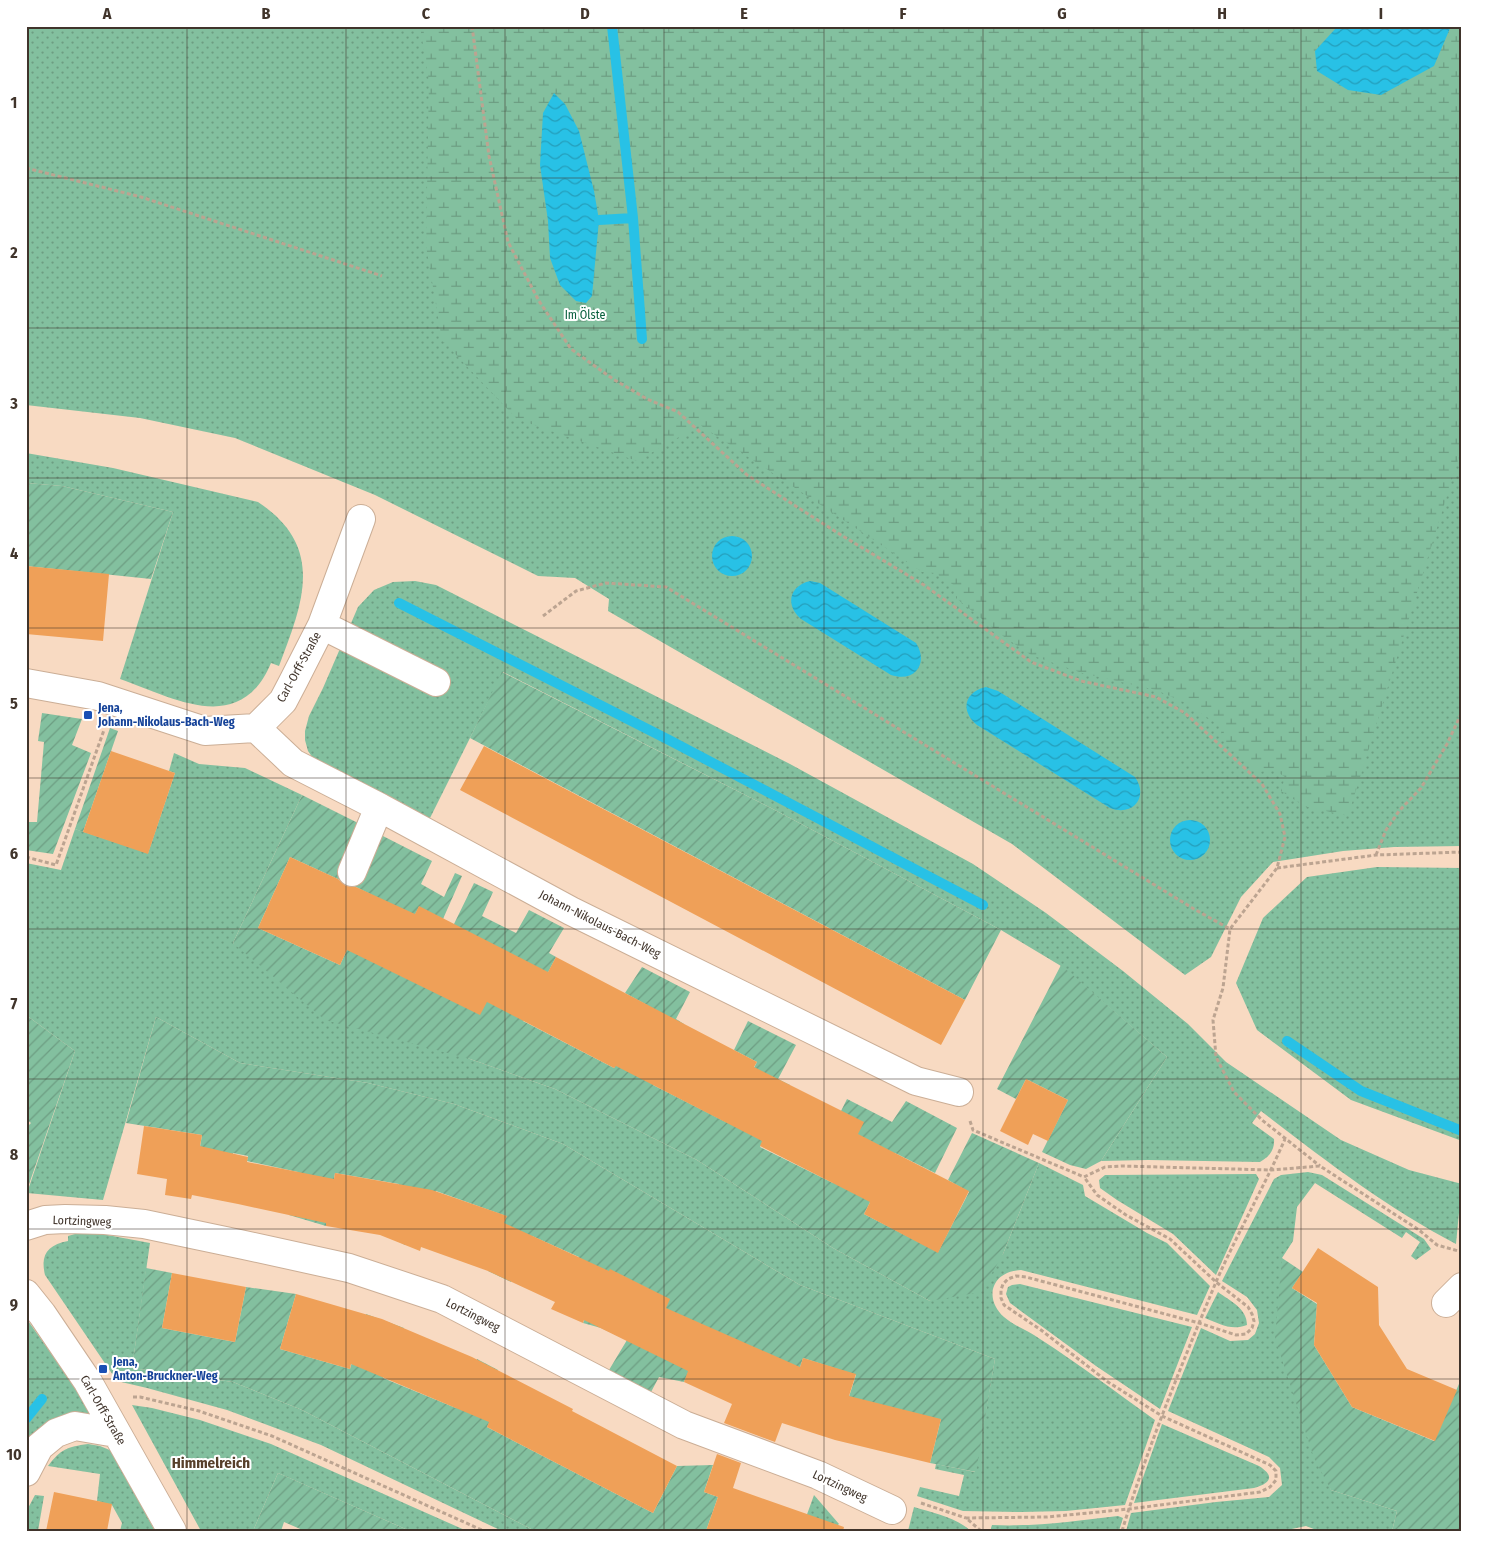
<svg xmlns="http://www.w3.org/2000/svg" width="1488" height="1557" viewBox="0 0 1488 1557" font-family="'Fira Sans Condensed',sans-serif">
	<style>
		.grass { fill: url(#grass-dots) }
		.wetland { fill: url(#wetland-marsh) }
		.garden { fill: url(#garden-furrows) }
		.water { fill: url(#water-waves) }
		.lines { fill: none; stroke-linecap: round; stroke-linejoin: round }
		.stream { stroke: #28c1e6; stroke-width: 10 }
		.building { fill: #efa058 }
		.minor-casing { stroke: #cbae96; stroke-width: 30 }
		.path { stroke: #bca491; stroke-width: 3; stroke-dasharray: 4 2.5; stroke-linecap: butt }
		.minor { stroke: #fff; stroke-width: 28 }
		.grid { fill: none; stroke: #40342b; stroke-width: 1; stroke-opacity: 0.55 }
		.transit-dot { fill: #1a4fb4; stroke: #fff; stroke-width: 2 }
		.labels { text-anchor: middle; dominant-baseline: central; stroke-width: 4; stroke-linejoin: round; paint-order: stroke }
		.park-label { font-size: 12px; fill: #0a613f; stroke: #fff }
		.street-label { font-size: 12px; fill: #40342b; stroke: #fff }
		.transit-label { font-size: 12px; font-weight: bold; fill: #164399; stroke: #fff; text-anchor: start }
		.quarter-label { font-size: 15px; font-weight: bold; fill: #573f2a; stroke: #fff }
		.neatline { fill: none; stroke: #40342b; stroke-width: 2 }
		.grid-label { font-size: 16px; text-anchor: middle; font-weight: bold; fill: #40342b }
	</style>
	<defs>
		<pattern id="grass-dots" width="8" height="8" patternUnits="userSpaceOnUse" patternTransform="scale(1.25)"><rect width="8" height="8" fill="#83c09f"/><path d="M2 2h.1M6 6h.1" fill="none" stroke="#6d9d82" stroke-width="1.8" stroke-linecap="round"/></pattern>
		<pattern id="wetland-marsh" width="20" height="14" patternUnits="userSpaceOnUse" patternTransform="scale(1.25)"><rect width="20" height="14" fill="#83c09f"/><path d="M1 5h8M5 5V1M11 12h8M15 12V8" fill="none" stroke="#6d9d82"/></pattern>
		<pattern id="garden-furrows" width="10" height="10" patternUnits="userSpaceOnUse" patternTransform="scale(1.25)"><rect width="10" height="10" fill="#83c09f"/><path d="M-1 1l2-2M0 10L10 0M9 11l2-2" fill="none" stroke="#6d9d82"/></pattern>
		<pattern id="water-waves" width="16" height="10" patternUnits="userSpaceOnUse" patternTransform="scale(1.25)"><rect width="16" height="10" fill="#28c1e6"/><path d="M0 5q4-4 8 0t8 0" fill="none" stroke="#249ebb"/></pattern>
	</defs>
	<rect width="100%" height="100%" fill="#f8dac2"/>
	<!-- grass -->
	<path class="grass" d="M26 26H1462V846L1394 847 1343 851 1273 862 1241 897 1211 957 1185 975 1012 844 608 611 609 599 575 578 538 576 375 495 235 438 140 418 26 405Z
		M26 453 113 468 258 502C326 547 303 603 279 666L271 663C240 737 174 698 120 679L173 512 62 486 26 483Z
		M415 581 436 585 790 764 973 864 1046 913 1123 971 1188 1024 1226 1062 1341 1140 1409 1170 1462 1184V1202H1460L1456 1244C1386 1207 1323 1159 1261 1111L1252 1123 1274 1139C1275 1150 1269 1157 1260 1162L1148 1160 1101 1161 1167 1057 1061 966 1001 930 771 808 503 672 428 822 315 761 308 751 305 740V731L309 716 323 688 358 607 374 590 393 582Z
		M174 753 199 764 245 768 302 795 233 943 470 1059 555 1089 697 1160 833 1248 930 1301 1003 1254 1039 1163 1083 1185 1085 1196 1147 1233 1167 1243 1210 1286 1197 1315 1021 1270C992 1271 983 1298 1004 1317 1014 1326 1029 1331 1040 1339 1079 1364 1117 1393 1155 1420L1125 1505 1066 1511 1021 1512 963 1511 917 1496 920 1487 959 1496 964 1475 935 1469 936 1464 975 1472 995 1359 800 1285 563 1144 454 1104 368 1083 240 1063 156 1017 103 1200 27 1193 75 1051 26 1015V863L61 870 75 829 148 853 175 773 169 771Z
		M1377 867 1462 868V1141L1351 1100 1257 1030 1236 983 1263 918 1307 877Z
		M1308 1172 1322 1175 1424 1239 1431 1249 1416 1260 1411 1256 1420 1242 1406 1232 1402 1238 1315 1183 1297 1207 1293 1241 1282 1258 1331 1490 1397 1511 1392 1531H1319L1306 1526 1282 1531H1126L1131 1513 1216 1502 1269 1497 1282 1485 1280 1468 1269 1457 1168 1411 1201 1328 1230 1341 1248 1340 1255 1334 1259 1323 1257 1310 1247 1297 1222 1281 1274 1179 1281 1175Z
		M1256 1174 1259 1179 1216 1275 1173 1234 1117 1200 1100 1188 1099 1180 1105 1175Z
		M90 1233 102 1234 150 1243 132 1368 233 1382 302 1410 535 1531H502L321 1445 227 1410 147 1388 117 1381 45 1275C40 1254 48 1245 68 1241V1236L75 1234Z
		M1020 1284 1192 1327 1160 1409 1096 1366 1010 1303 1006 1294 1008 1287 1012 1285Z
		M1218 1292C1230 1301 1247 1308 1247 1325 1231 1331 1220 1324 1205 1318Z
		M26 1318 70 1380 96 1420 26 1453Z
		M132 1405 152 1408 200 1420 271 1444 467 1531H410L278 1473 253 1531H201Z
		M1162 1424 1259 1466C1275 1476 1271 1483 1254 1488L1134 1503Z
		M88 1444 100 1446 112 1451 155 1531H120L122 1523 112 1505 97 1501 100 1474 48 1466C61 1449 67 1447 88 1444Z
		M35 1495 44 1496 38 1531H26V1512Z
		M814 1495 839 1524 831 1531H801Z
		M914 1507C934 1513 955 1517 971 1531H908Z
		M1118 1516 1123 1518 1119 1531H991V1528L992 1525C1035 1527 1076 1521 1118 1516Z"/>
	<!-- wetland -->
	<path class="wetland" d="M420 26H1462V447L1348 816 1304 806 1281 791 1285 777 1273 769 1259 772 1223 739 1220 726 1186 703 1156 690 1082 673 1031 655 1003 636 956 598 955 586 935 573 922 572 700 425 637 461 517 419 442 340 426 246 429 81Z"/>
	<!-- garden -->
	<path class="garden" d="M26 483 62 486 173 512 151 579 26 566Z
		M502 672 771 808 1001 930 965 1000 470 738Z
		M42 713 82 719 72 745 91 753 53 854 26 850V822H37L44 742 38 741Z
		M110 728 118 731 83 832 75 829Z
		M302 795 366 827 340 880 290 857 258 928 340 965 372 895 352 885 379 834 432 861 421 884 444 897 455 873 462 876 443 919 419 907 387 969 454 924 474 883 493 892 482 916 516 933 529 910 564 928 549 953 556 957 523 1021 614 1068 647 1005 625 993 642 967 690 992 676 1019 684 1024 653 1085 726 1122 757 1062 734 1050 748 1021 796 1045 778 1079 790 1085 760 1147 833 1183 841 1111 847 1099 892 1122 906 1101 957 1128 935 1173 895 1153 864 1214 938 1252 969 1192 948 1180 972 1133 1039 1163 1003 1254 981 1292 930 1301 833 1248 697 1160 555 1089 470 1059 325 1020 233 943Z
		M1061 965 1167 1057 1101 1161 1086 1169 1070 1165 1042 1152 1068 1100 1026 1079 1016 1099 997 1089Z
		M26 1015 75 1051 26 1193V1128L31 1123 26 1119Z
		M156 1017 240 1063 368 1083 454 1104 563 1144 800 1285 995 1359 976 1472 930 1463 941 1419 835 1440 856 1375 803 1358 783 1420 708 1327 684 1382 659 1377 651 1392 609 1370 627 1340 601 1328 583 1323 600 1286 572 1273 579 1257 532 1236 511 1282 488 1271 506 1216 436 1191 429 1207 419 1204 405 1245 390 1237 399 1184 335 1173 326 1226 289 1215 298 1172 247 1161 248 1156 233 1153 223 1201 194 1183 202 1135 126 1123Z
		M1282 1258 1303 1272 1292 1288 1317 1304 1314 1345 1352 1407 1434 1441 1462 1377V1531H1392L1397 1511 1331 1490 1314 1458 1275 1338Z
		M146 1268 172 1273 162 1328 235 1342 246 1287 296 1294 280 1349 350 1369 366 1314 404 1328 383 1378 456 1408 477 1359 498 1370 493 1415 487 1427 653 1513 677 1466 713 1465 704 1492 718 1497 706 1531H535L302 1410 233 1382 132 1368Z
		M278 1473 285 1476 410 1531H305L284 1522 281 1531H253Z"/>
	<!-- water -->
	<path class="water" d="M1350 26H1451L1434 66 1381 95 1348 90 1317 71 1315 51 1336 28Z
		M554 93 565 104 579 131 594 191 599 220 592 296 586 303 576 301 560 285 550 258 548 221 540 165 543 113Z
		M712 556a20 20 0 1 1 40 0a20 20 0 1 1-40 0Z
		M810 581 820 583 916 643C929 663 915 683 891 675L801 619C785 605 789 586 810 581Z
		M986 687 998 691 1135 777C1149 797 1133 817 1110 808L977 725C960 711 964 692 986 687Z
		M1170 840a20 20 0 1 1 40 0a20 20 0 1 1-40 0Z"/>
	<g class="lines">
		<!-- stream -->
		<path class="stream" d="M612 26 633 218 642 339
			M599 220 633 218
			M399 603 669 740 983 905
			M1287 1041 1361 1091 1462 1131
			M26 1419 42 1399"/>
	</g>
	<!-- building -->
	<path class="building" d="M26 566 109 574 103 641 26 634Z
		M484 746 965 1000 941 1045 460 790Z
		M111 751 175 773 148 854 83 832Z
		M290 857 338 879 346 886 356 887 415 914 419 906 548 972 556 957 757 1062 754 1067 864 1122 858 1134 969 1191 938 1253 864 1214 870 1202 760 1146 762 1141 616 1066 614 1068 487 1002 480 1015 347 950 340 965 258 928Z
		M1026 1079 1068 1100 1048 1141 1033 1134 1028 1145 1000 1131Z
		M144 1126 202 1135 200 1146 248 1157 247 1162 334 1179 335 1173 432 1190 507 1216 504 1223 609 1271 610 1269 670 1299 666 1308 800 1367 803 1358 856 1374 849 1396 941 1419 930 1463 835 1440 782 1423 775 1442 724 1423 732 1404 684 1382 688 1371 584 1320 583 1323 551 1309 555 1302 488 1271 421 1247 420 1251 380 1235 326 1226V1223L238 1204 192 1195 191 1199 165 1195 167 1179 137 1174Z
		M1318 1248 1378 1287 1379 1325 1407 1369 1457 1390 1435 1441 1352 1407 1314 1345 1317 1303 1292 1288Z
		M172 1273 246 1287 235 1342 162 1328Z
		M296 1294 382 1319 472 1357 573 1409 572 1411 677 1466 653 1513 487 1427 489 1422 351 1364 350 1369 280 1349Z
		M717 1454 741 1463 733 1488 844 1527 843 1531H706L718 1497 704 1492Z
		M54 1492 112 1504 107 1531H46Z"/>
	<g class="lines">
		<!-- minor casing -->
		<g class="minor-casing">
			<path id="minor" d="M322 625 436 682
				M26 683 98 696 205 731 256 728 283 701 294 680 322 625 361 519
				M256 728 293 763 379 807 571 911 916 1081 959 1092
				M352 872 379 807
				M26 1226 45 1220 65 1219 105 1220 144 1224 244 1245 349 1268 442 1299 684 1425 818 1475 892 1510
				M26 1294 42 1314 88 1382 172 1531
				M1446 1303 1462 1287
				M26 1472 39 1447 56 1433 75 1426 116 1433"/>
		</g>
		<!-- path -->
		<path class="path" d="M472 26 489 156 508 242 539 301 571 349 613 379 647 399 678 412 747 475 841 535 924 585 1031 662 1081 681 1156 697 1185 713 1262 784 1280 814 1285 837 1277 868 1230 929 1223 988 1213 1020 1216 1057 1234 1092 1262 1120 1320 1166
			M26 168 141 197 382 276
			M543 616 576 591 606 583 666 587 1194 909 1230 929
			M1376 855 1386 830 1399 811 1421 788 1447 744 1462 712
			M26 857 56 865 104 730
			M1277 868 1376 855 1462 852
			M970 1121 973 1130 1084 1177
			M133 1397H140L199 1411 272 1436 484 1531
			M921 1503 966 1518
			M981 1531 966 1518 1047 1517 1129 1509 1260 1492 1270 1487 1276 1480V1471L1270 1465 1162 1416 1108 1382 1041 1330 1004 1305 1001 1298V1290L1003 1284 1008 1279 1016 1276 1026 1277 1199 1323 1236 1335 1246 1334 1252 1328 1254 1321 1252 1314 1248 1307 1216 1282 1170 1239 1126 1215 1097 1195 1084 1177 1105 1167 1121 1166 1271 1170 1320 1166 1419 1230 1437 1245 1462 1252
			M1122 1531C1148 1446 1182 1364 1216 1282 1237 1234 1264 1187 1285 1139"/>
		<!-- minor -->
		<use href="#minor" class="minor"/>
	</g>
	<!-- grid -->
	<path class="grid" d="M187 26V1531M346 26V1531M505 26V1531M664 26V1531M824 26V1531M983 26V1531M1142 26V1531M1301 26V1531M26 178H1462M26 328H1462M26 478H1462M26 628H1462M26 778H1462M26 929H1462M26 1079H1462M26 1229H1462M26 1379H1462"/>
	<!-- markers -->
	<g class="transit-dot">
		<rect x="83" y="710" width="10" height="10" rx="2.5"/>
		<rect x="98" y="1364" width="10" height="10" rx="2.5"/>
	</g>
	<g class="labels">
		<!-- park labels -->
		<g class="park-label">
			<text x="585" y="315">Im Ölste</text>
		</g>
		<!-- street labels -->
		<g class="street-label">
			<text transform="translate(299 667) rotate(-61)">Carl-Orff-Straße</text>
			<text transform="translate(600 924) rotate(27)">Johann-Nikolaus-Bach-Weg</text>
			<text transform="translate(82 1221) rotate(2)">Lortzingweg</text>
			<text transform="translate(473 1315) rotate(27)">Lortzingweg</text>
			<text transform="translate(103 1410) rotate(60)">Carl-Orff-Straße</text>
			<text transform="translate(840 1486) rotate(25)">Lortzingweg</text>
		</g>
		<!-- transit labels -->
		<g class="transit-label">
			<text x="98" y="708">Jena,<tspan x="98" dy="14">Johann-Nikolaus-Bach-Weg</tspan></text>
			<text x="113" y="1362">Jena,<tspan x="113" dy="14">Anton-Bruckner-Weg</tspan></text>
		</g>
		<!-- quarter labels -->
		<g class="quarter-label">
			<text x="211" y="1463">Himmelreich</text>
		</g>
	</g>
	<!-- border -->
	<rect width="1488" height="1557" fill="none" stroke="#ffffff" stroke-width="55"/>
	<rect x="28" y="28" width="1432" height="1502" class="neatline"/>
	<g class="grid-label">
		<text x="107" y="19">A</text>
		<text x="266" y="19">B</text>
		<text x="426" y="19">C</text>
		<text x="585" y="19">D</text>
		<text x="744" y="19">E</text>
		<text x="903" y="19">F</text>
		<text x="1062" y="19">G</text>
		<text x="1222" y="19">H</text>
		<text x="1381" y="19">I</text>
		<text x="14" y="108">1</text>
		<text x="14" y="258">2</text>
		<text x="14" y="409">3</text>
		<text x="14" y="559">4</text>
		<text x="14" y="709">5</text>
		<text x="14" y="859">6</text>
		<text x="14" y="1009">7</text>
		<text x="14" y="1160">8</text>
		<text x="14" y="1310">9</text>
		<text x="14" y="1460">10</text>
	</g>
</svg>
